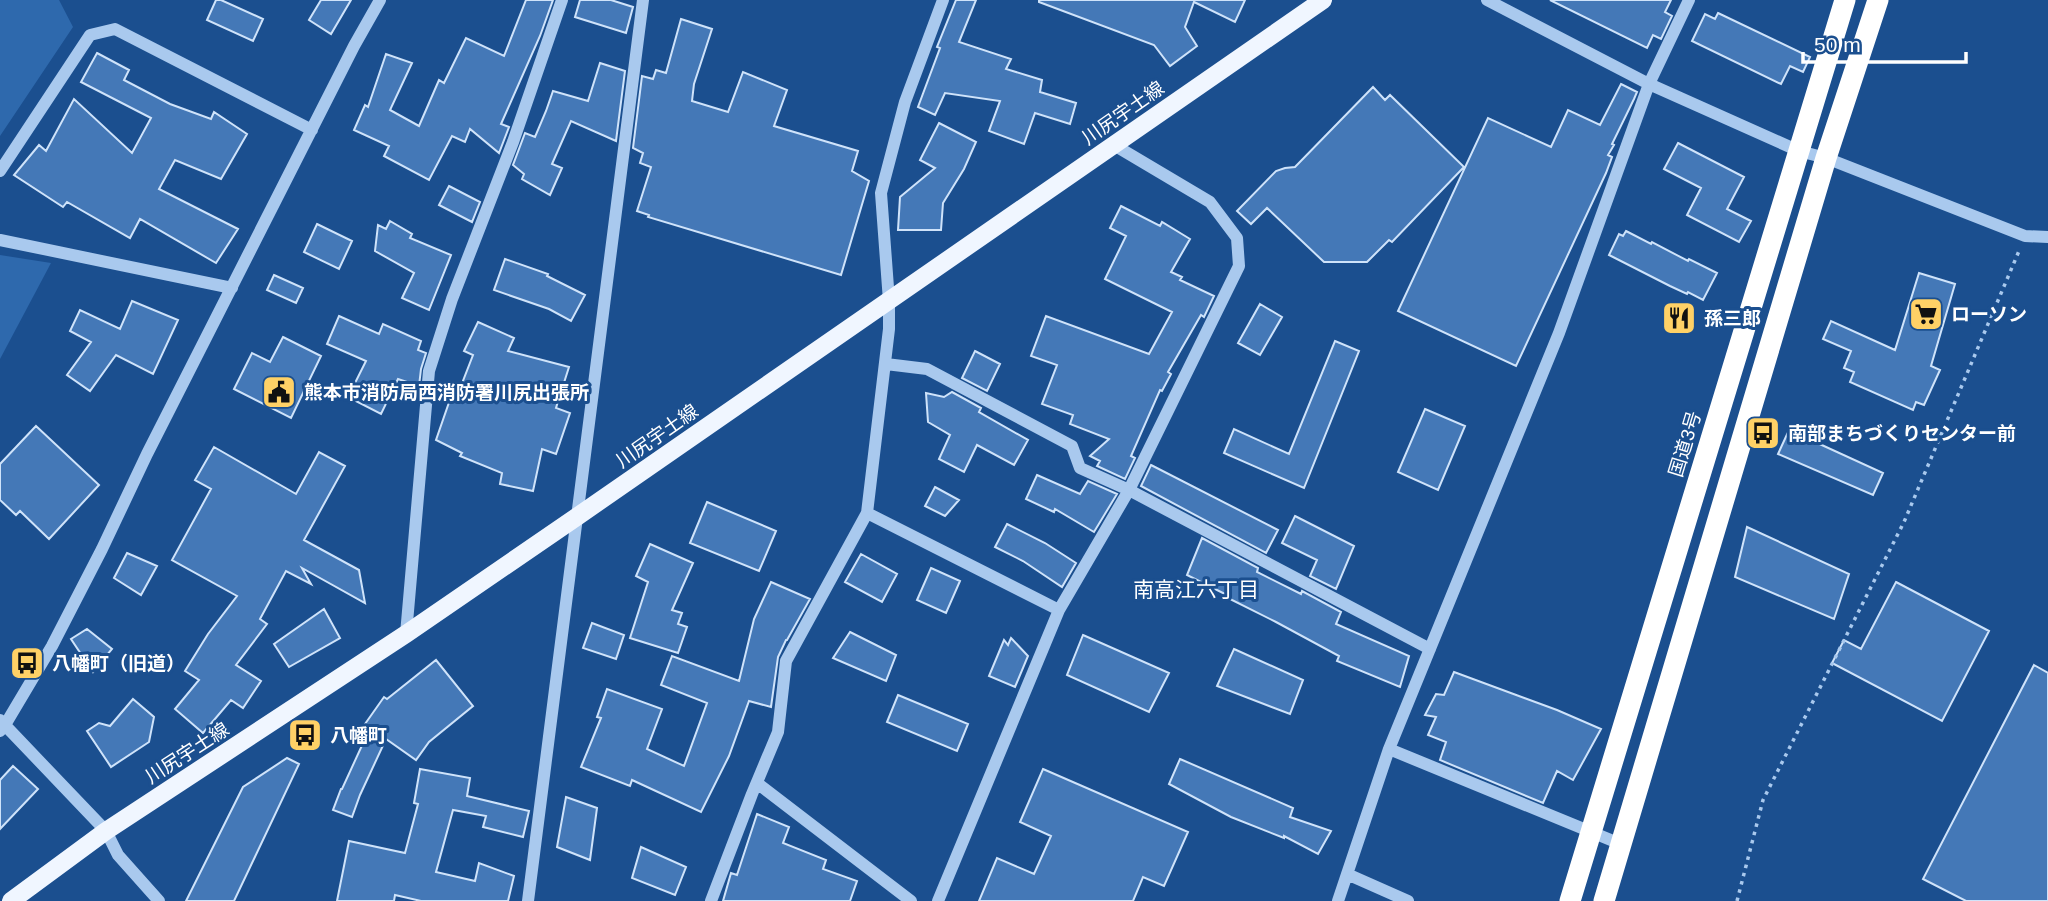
<svg xmlns="http://www.w3.org/2000/svg" width="2048" height="901" viewBox="0 0 2048 901" font-family="Arial,'Noto Sans JP',sans-serif">
	<style>
		.green { fill: #2e69ad }
		.building { fill: #4478b7; stroke: #cfe3fa; stroke-width: 2 }
		.lines { fill: none; stroke-linecap: round; stroke-linejoin: round }
		.path { stroke: #a9c9ee; stroke-width: 3.5; stroke-dasharray: 3.5 5; stroke-linecap: butt }
		.minor { stroke: #a9c9ee; stroke-width: 12 }
		.major { stroke: #f0f6ff; stroke-width: 18 }
		.highway { stroke: #fff; stroke-width: 21 }
		.labels { text-anchor: middle; dominant-baseline: central; stroke-width: 6; stroke-linejoin: round; paint-order: stroke }
		.street-label { font-size: 19px; fill: #fff; stroke: #1b4f8f }
		.poi-label { font-size: 19px; font-weight: bold; fill: #fff; stroke: #1b4f8f; text-anchor: start }
		.neighbourhood-label { font-size: 21px; fill: #fff; stroke: #1b4f8f }
	</style>
	<rect width="100%" height="100%" fill="#1b4f8f"/>
	<!-- green -->
	<path class="green" d="M0 0H59L73 27 0 136Z
		M0 255 51 263 0 359Z"/>
	<!-- building -->
	<path class="building" d="M216 0H221L263 19 253 41 207 20Z
		M321 0H351L331 34 309 20Z
		M526 0H553L540 36 501 124 509 127 499 153 470 129 465 142 452 136 429 180 384 156 389 146 354 130 365 105 368 107 386 54 412 63 390 110 419 126 439 80 444 83 466 38 504 56Z
		M580 0H611L633 7 626 33 575 17Z
		M956 0H976L959 42 1011 59 1006 69 1042 80 1040 92 1076 103 1070 124 1035 113 1024 144 989 131 1000 101 945 93 935 115 918 107 940 48 937 47Z
		M1039 0H1245L1235 22 1194 2 1185 27 1197 46 1170 66 1154 45 1039 2Z
		M1550 0H1671L1665 12 1672 16 1661 39 1653 35 1647 48Z
		M1718 13 1810 57 1803 72 1790 66 1781 84 1692 41 1705 14 1715 19Z
		M681 19 712 29 694 84 692 101 728 112 743 72 787 90 774 126 858 151 852 171 869 181 841 275 648 217 649 215 637 211 651 167 640 163 643 153 633 148 642 76 653 79 656 70 666 73Z
		M97 53 129 70 124 80 170 104 211 119 214 112 247 134 221 179 175 160 159 189 238 229 216 263 140 219 130 238 67 202 63 207 14 175 39 145 46 151 74 99 132 153 151 118 81 82Z
		M600 63 625 71 616 141 571 121 552 164 562 168 550 195 522 179 524 174 513 165 525 133 535 137 546 111 553 91 588 101Z
		M1621 84 1637 92 1634 99 1612 144 1614 145 1608 155 1612 157 1606 173 1516 366 1398 311 1488 118 1551 147 1568 110 1600 125Z
		M1373 87 1385 100 1390 95 1464 167 1392 242 1389 240 1367 262H1324L1267 208 1251 224 1237 211 1276 171 1285 168 1295 167Z
		M939 123 976 142 964 169 943 203 941 230H898L900 197 935 168 920 160Z
		M1678 143 1744 177 1727 209 1751 221 1739 242 1687 215 1701 188 1664 169Z
		M449 186 480 202 472 222 439 205Z
		M1121 206 1160 226 1162 222 1190 239 1171 272 1182 277 1180 280 1214 296 1204 317 1201 315 1168 372 1171 374 1162 391 1160 390 1131 456 1135 458 1125 479 1097 466 1100 461 1090 456 1109 439 1070 424 1073 415 1042 404 1057 365 1031 356 1046 316 1149 354 1172 312 1105 279 1126 236 1110 228Z
		M390 221 412 234 410 238 451 255 429 310 402 298 414 273 375 251 378 225 386 229Z
		M317 224 352 241 339 269 304 252Z
		M1626 231 1651 244 1652 242 1688 261 1689 259 1717 273 1703 300 1688 292 1687 294 1670 286 1609 255 1619 234 1623 236Z
		M505 259 548 274 547 276 585 295 571 321 549 309 494 290Z
		M1919 273 1955 284 1931 366 1940 370 1924 405 1916 402 1913 410 1850 382 1854 372 1844 368 1851 351 1823 339 1831 321 1895 350Z
		M274 275 303 288 296 303 267 290Z
		M132 301 178 320 153 374 116 355 90 391 67 375 91 342 70 331 80 310 120 329Z
		M1260 304 1282 317 1260 355 1238 343Z
		M339 316 379 334 383 324 421 341 418 350 426 353 421 369 419 386 398 379 381 414 348 397 366 361 327 344Z
		M478 322 514 338 508 351 569 367 556 408 570 413 556 454 542 449 533 491 500 484 502 473 460 456 462 453 436 440 454 388 459 391 473 355 464 351Z
		M283 337 321 356 291 418 234 389 252 353 270 362Z
		M1335 341 1359 351 1304 488 1224 453 1234 429 1289 454Z
		M975 351 1000 364 987 391 962 378Z
		M952 392 981 408 979 412 1028 440 1014 465 977 445 964 472 939 459 950 435 928 422 926 393 944 397Z
		M1425 409 1465 426 1438 490 1398 472Z
		M36 426 99 485 49 539 20 511 16 515 0 500V464Z
		M1789 430 1883 473 1873 495 1778 454Z
		M214 447 296 494 319 452 345 466 304 540 359 570 365 603 302 568 311 584 286 571 260 619 267 624 236 665 261 681 243 708 231 700 203 733 175 709 199 680 185 671 208 634 237 596 172 560 211 489 195 480Z
		M1151 465 1278 530 1266 553 1141 486Z
		M1037 475 1080 494 1088 481 1117 494 1094 532 1055 509 1054 512 1026 499Z
		M935 487 959 500 945 516 925 506Z
		M707 502 776 531 759 571 690 543Z
		M1295 516 1354 546 1336 589 1310 576 1317 560 1282 543Z
		M1007 524 1045 543 1076 563 1062 587 1023 561 995 547Z
		M1747 527 1849 574 1834 619 1735 577Z
		M1202 538 1258 568 1257 572 1301 594 1302 591 1341 612 1336 624 1409 656 1400 687 1337 661 1339 656 1276 622 1226 597 1227 595 1187 575Z
		M650 544 693 563 672 610 682 613 678 624 687 627 678 653 630 638 648 582 636 576Z
		M127 553 157 566 141 595 114 578Z
		M861 554 897 574 882 602 845 582Z
		M931 568 960 581 946 613 917 600Z
		M771 582 810 599 787 640H786L778 657 771 707 749 701 729 756 701 812 632 780 630 786 581 767 601 718 597 717 607 689 662 709 647 749 684 766 707 703 661 685 672 656 739 681 754 619Z
		M1896 582 1989 631 1942 721 1832 663 1844 640 1861 649Z
		M324 609 340 638 289 667 274 644Z
		M592 623 624 635 616 659 583 648Z
		M87 629 112 649 93 672 71 639Z
		M850 632 896 655 886 681 833 658Z
		M1083 635 1169 673 1149 712 1067 675Z
		M1011 638 1028 656 1015 687 989 676 1004 640 1008 645Z
		M1234 649 1303 680 1290 714 1217 686Z
		M436 660 473 706 429 742 416 760 386 739 360 795 352 817 333 810 341 789H342L370 728 365 724 384 697 387 699Z
		M2034 665 2048 673V901H1966L1923 879Z
		M1454 672 1557 710 1601 729 1573 780 1557 771 1543 803 1440 760 1446 742 1428 735 1436 717 1425 715 1436 694 1444 695Z
		M898 695 968 724 957 751 887 722Z
		M133 699 154 717 149 742 111 767 87 731 99 723 110 726Z
		M287 758 299 764 234 901H186L243 787Z
		M1180 759 1293 808 1290 817 1331 831 1318 854 1284 836V838L1231 817 1169 784Z
		M13 766 38 789 0 829V780Z
		M420 769 470 778 467 796 529 811 523 837 483 827 486 816 453 810 436 872 475 881 479 863 514 876 508 901H421L395 895 394 901H337L349 841 405 853 418 804 414 803Z
		M1043 769 1188 832 1164 886 1143 877 1133 901H979L997 858 1034 874 1051 836 1020 822Z
		M566 797 597 808 590 860 557 847Z
		M757 814 789 827 783 843 826 860 823 869 857 881 850 901H723L731 873 737 875Z
		M641 847 686 867 675 895 632 878Z"/>
	<g class="lines">
		<!-- path -->
		<path class="path" d="M1737 901 1763 800 1904 522 2019 251"/>
		<!-- minor -->
		<path class="minor" d="M1487 0 1649 84 1799 151 1826 158 2025 236 2048 237
			M0 171 90 35 115 29 312 130
			M0 240 232 288
			M886 364 927 369 1072 446 1080 468 1129 490 1430 649
			M867 513 1059 610
			M406 634 429 371 452 299 513 142 562 0
			M0 720 106 831 118 855 159 901
			M0 731 5 725 52 646 102 549 147 454 354 46 380 0
			M1389 749 1623 845
			M757 783 911 901
			M1347 874 1408 901
			M528 901 643 0
			M711 901 752 794 778 732 786 661 867 513 889 329V301L881 193 905 102 943 0
			M938 901 1059 610 1129 490 1239 266 1237 238 1210 202 1114 145
			M1338 901 1389 749 1559 333 1649 84 1689 0"/>
		<!-- major -->
		<path class="major" d="M11 901 106 831 406 634 578 516 1323 0"/>
		<!-- highway -->
		<path class="highway" d="M1570 901 1845 0
			M1604 901 1826 158 1878 0"/>
	</g>
	<!-- icons -->
	<defs>
		<g id="supermarket-square" transform="scale(1.75)"><rect x="-9" y="-9" width="18" height="18" rx="4" fill="#ffd166" stroke="#1b4f8f"/><path d="M-6-5.5h2.5l.6 2H6L4.5 2H-2.5L-4.4-4H-6ZM-1.5 3.2a1.3 1.3 0 1 0 .1 0ZM3 3.2a1.3 1.3 0 1 0 .1 0Z" fill="#111"/></g>
		<g id="restaurant-square" transform="scale(1.75)"><rect x="-9" y="-9" width="18" height="18" rx="4" fill="#ffd166" stroke="#1b4f8f"/><path d="M-5-6h1v4h1v-4h1v4h1v-4h1v5L-1.5 .5V6h-2V.5L-5-1ZM5-6V6H3V1.5H1.5Q1.5-4 5-6Z" fill="#111"/></g>
		<g id="civic-square" transform="scale(1.75)"><rect x="-9" y="-9" width="18" height="18" rx="4" fill="#ffd166" stroke="#1b4f8f"/><path d="M-.6-6.5H3V-4.5H.6V-3L4-1V1h2V6H-6V1h2V-1L-.6-3ZM-1.2 2.5V6h2.4V2.5Z" fill="#111"/></g>
		<g id="bus-square" transform="scale(1.75)"><rect x="-9" y="-9" width="18" height="18" rx="4" fill="#ffd166" stroke="#1b4f8f"/><path d="M-5-6H5V4H4V6H2V4H-2V6H-4V4H-5ZM-3.5-4V0h7V-4ZM-3.5 1.2v1.5H-2V1.2ZM2 1.2v1.5H3.5V1.2Z" fill="#111"/></g>
	</defs>
	<g fill-rule="evenodd">
		<use href="#supermarket-square" x="1926" y="314"/>
		<use href="#restaurant-square" x="1679" y="318"/>
		<use href="#civic-square" x="279" y="392"/>
		<use href="#bus-square" x="1763" y="433"/>
		<use href="#bus-square" x="27" y="663"/>
		<use href="#bus-square" x="305" y="735"/>
	</g>
	<g class="labels">
		<!-- street labels -->
		<g class="street-label">
			<text transform="translate(1123 113) rotate(-35)">川尻宇土線</text>
			<text transform="translate(657 436) rotate(-35)">川尻宇土線</text>
			<text transform="translate(1685 444) rotate(-73)">国道3号</text>
			<text transform="translate(187 753) rotate(-33)">川尻宇土線</text>
		</g>
		<!-- poi labels -->
		<g class="poi-label">
			<text x="1951" y="314">ローソン</text>
			<text x="1704" y="318">孫三郎</text>
			<text x="304" y="392">熊本市消防局西消防署川尻出張所</text>
			<text x="1788" y="433">南部まちづくりセンター前</text>
			<text x="52" y="663">八幡町（旧道）</text>
			<text x="330" y="735">八幡町</text>
		</g>
		<!-- neighbourhood labels -->
		<g class="neighbourhood-label">
			<text x="1196" y="589">南高江六丁目</text>
		</g>
	</g>
	<!-- scale -->
	<path d="M1803 52v10h163v-10" fill="none" stroke="#ffffff" stroke-width="3.5"/>
	<text x="1814" y="52" font-size="21" fill="#ffffff" stroke="#1b4f8f" stroke-width="5" paint-order="stroke">50 m</text>
</svg>
